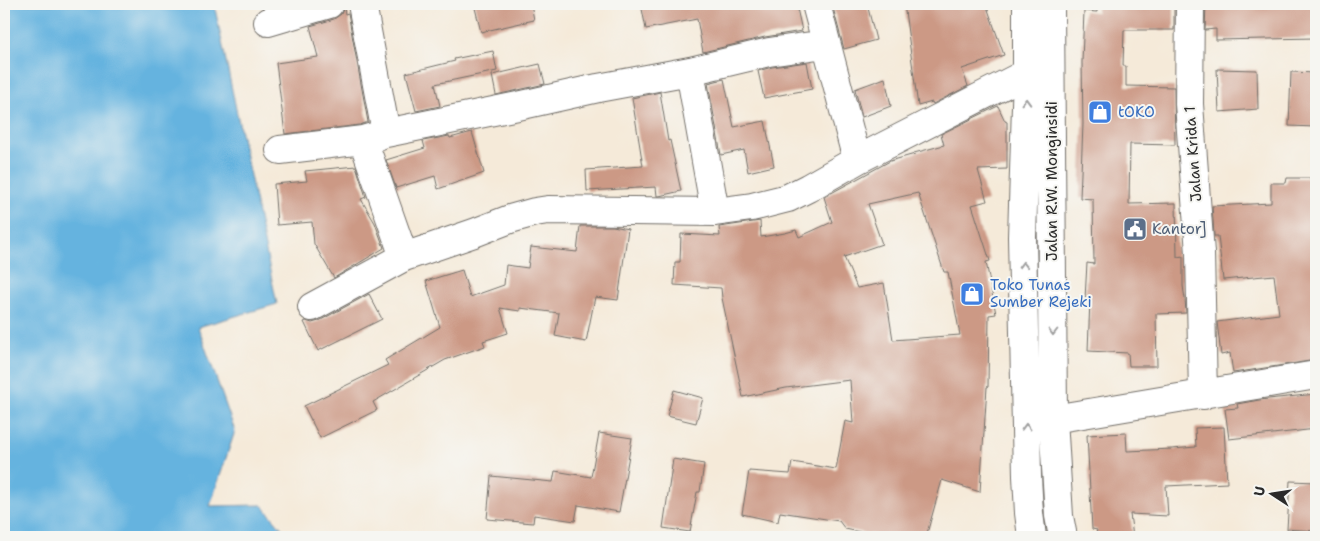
<svg xmlns="http://www.w3.org/2000/svg" width="1320" height="541" viewBox="0 0 1320 541" font-family="'Shantell Sans',sans-serif">
	<style>
		.water { fill: #65b3df; stroke: #486f85 }
		.building { fill: #cc9985; fill-rule: evenodd }
		.lines { fill: none; stroke-linecap: round; stroke-linejoin: round }
		.minor-casing { stroke: #726e68; stroke-width: 30 }
		.highway-casing { stroke: #726e68; stroke-width: 30 }
		.minor { stroke: #fff; stroke-width: 28 }
		.highway { stroke: #fff; stroke-width: 28 }
		.oneway { stroke: #a0a0a0 }
		.labels { text-anchor: middle; dominant-baseline: central; stroke-width: 4; stroke-linejoin: round; paint-order: stroke }
		.shop-label { font-size: 15px; fill: #366cbe; stroke: #f6f6f2; text-anchor: start }
		.street-label { font-size: 15px; fill: #2b2b2b; stroke: #f6f6f2 }
		.service-label { font-size: 15px; fill: #4e5e75; stroke: #f6f6f2; text-anchor: start }
	</style>
	<rect width="100%" height="100%" fill="#f6f6f2"/>
	<filter id="ink" filterUnits="userSpaceOnUse"><feTurbulence type="fractalNoise" baseFrequency=".02" numOctaves="2"/><feDisplacementMap in="SourceGraphic" scale="10" xChannelSelector="R" yChannelSelector="G"/><feConvolveMatrix kernelMatrix="1 2 1 2 8 2 1 2 1" color-interpolation-filters="sRGB"/></filter>
	<filter id="wash" filterUnits="userSpaceOnUse"><feTurbulence type="fractalNoise" baseFrequency=".0096" numOctaves="4" result="noise"/><feDisplacementMap in="SourceGraphic" scale="20" xChannelSelector="R" yChannelSelector="G"/><feGaussianBlur stdDeviation="1.12" result="paint"/><feColorMatrix in="noise" values="0 0 0 0 0 0 0 0 0 0 0 0 0 0 0 0 0 1.4 0 .05"/><feComposite in="paint" operator="in"/></filter>
	<g filter="url(#wash)">
		<rect width="100%" height="100%" fill="#f5ead9"/>
		<!-- water -->
		<path class="water" d="M4 4H214L277 304 198 327 235 431 210 506 262 505 289 537H4Z"/>
		<g id="blocks">
			<!-- building -->
			<path class="building" d="M474 4H531L534 20 481 32Z
				M641 4H796L802 31 765 37 703 52 697 19 646 29Z
				M832 4H867L876 40 844 49Z
				M904 4H986L1004 55 962 69 968 86 933 104 932 102 918 106Z
				M1097 4H1174V30H1124L1123 66H1126V86L1174 87 1175 145 1130 144 1129 204 1176 203 1177 257 1183 256V286L1185 299 1186 313 1156 314 1157 366H1129L1128 353 1088 351 1090 299H1085L1087 263 1094 264 1093 199 1080 198 1083 124 1082 62 1084 11 1097 12Z
				M1206 4H1314V19H1316V38L1216 40V29L1205 30Z
				M344 7 345 14 348 13 368 122 360 125 285 134 276 63 318 57 310 26 334 19 341 14Z
				M493 51 497 71 435 84 440 106 416 111 406 73 455 61 454 59Z
				M807 62 812 89 764 98 758 71 772 67Z
				M540 64 545 84 496 95 492 75Z
				M1217 69 1257 70 1258 109 1219 112Z
				M1291 72 1316 73V127L1289 126Z
				M885 78 891 106 862 117 855 89Z
				M724 79 734 127 765 121 774 166 748 172 744 150 721 155 708 83Z
				M660 92 668 141 670 140 681 191 659 196H657L656 187 587 191 586 170 643 166 632 98Z
				M998 106 1005 121 1007 122V169L978 170 987 201 972 205 990 261 986 262 996 314 989 315 988 387H987L980 492 942 480 926 537H884L845 529 839 521 780 512 778 522 742 514 749 471 790 474 792 462 836 469 845 421 853 423 850 380 786 388 743 397 722 298 721 288 674 285 675 262H680L681 234 720 236 719 227 760 221 761 237 785 233 796 230 799 237 832 222 824 197 890 161 915 154 914 153 944 145 941 134ZM918 193 944 272H948L960 335 893 340 884 283 857 288 844 257 882 244 868 204Z
				M472 132 484 173 438 189 435 176 396 188 386 160 425 148 423 141 449 136 450 138Z
				M356 166 366 197 361 199 375 223 384 248 334 278 314 244 312 222 277 225 274 184 307 181 305 171Z
				M1287 178H1316V360L1233 373 1230 353 1221 355 1217 322 1279 314 1274 275 1223 280 1218 236H1214L1212 206 1271 203V183H1286Z
				M580 226H613L628 229 618 300 595 297 586 342 555 336 559 313 520 308V311L500 308 508 333 483 341 485 346 445 360 373 402 377 410 320 438 304 406 388 365 385 360 440 327 426 281 462 270 470 297 504 285 506 265 528 268 531 247 577 252Z
				M369 294 382 319 318 351 304 322 306 321 312 323 319 321Z
				M674 390 703 398 696 423 667 416Z
				M1316 394V429L1229 439 1225 409 1238 408 1237 404 1259 400Z
				M1224 427 1227 483 1166 486 1168 516 1130 514 1133 537H1095L1097 530 1092 529 1087 435 1126 433 1127 451 1172 449 1196 447 1195 428Z
				M599 433 632 438 619 512 578 505 575 521 534 515 533 523 487 519 491 476 553 482 555 471 591 477Z
				M673 459 704 464 700 492H697L690 532 663 528Z
				M1290 481 1316 482V531L1287 529Z"/>
		</g>
	</g>
	<g filter="url(#ink)">
		<use href="#blocks" fill-opacity="0" stroke="#726e68" stroke-width="1"/>
		<g class="lines">
			<!-- minor casing -->
			<g class="minor-casing">
				<path id="minor" d="M362 4 386 133 518 106 598 88 690 71 769 52 825 44
					M816 4 857 160
					M1190 4 1189 104 1200 253 1203 395
					M268 22 329 4
					M690 71 715 212
					M363 140 404 257
					M280 150 363 140 380 135
					M312 307 404 257 474 233 510 219 535 212 548 210 715 212 752 207 788 198 808 188 857 160 1027 73
					M1053 419 1316 375"/>
			</g>
			<!-- highway casing -->
			<g class="highway-casing">
				<path id="highway" d="M1027 4V73L1022 237 1027 476 1029 513 1032 537
					M1050 4 1053 419 1059 516 1063 537"/>
			</g>
			<!-- minor -->
			<use href="#minor" class="minor"/>
			<!-- highway -->
			<use href="#highway" class="highway"/>
		</g>
		<!-- one-way arrows -->
		<defs><path id="oneway-chevron" d="M-2-3.5L2.5 0L-2 3.5" fill="none" stroke-width="1.6" stroke-linecap="round" stroke-linejoin="round" transform="scale(1.25)"/></defs>
		<g class="oneway">
			<use href="#oneway-chevron" transform="translate(1026 102) rotate(-88)"/>
			<use href="#oneway-chevron" transform="translate(1023 265) rotate(-91)"/>
			<use href="#oneway-chevron" transform="translate(1053 332) rotate(90)"/>
			<use href="#oneway-chevron" transform="translate(1026 427) rotate(-91)"/>
		</g>
	</g>
	<!-- icons -->
	<defs>
		<g id="shop-square" transform="scale(1.25)"><rect x="-9" y="-9" width="18" height="18" rx="4" fill="#3f7fe0" stroke="#f6f6f2"/><path d="M-5-2.5h2.3a2.7 3.5 0 0 1 5.4 0H5L5.5 6h-11ZM-1.5-2.5h3a1.5 2.3 0 0 0-3 0Z" fill="#fff"/></g>
		<g id="civic-square" transform="scale(1.25)"><rect x="-9" y="-9" width="18" height="18" rx="4" fill="#5c6f8a" stroke="#f6f6f2"/><path d="M-.6-6.5H3V-4.5H.6V-3L4-1V1h2V6H-6V1h2V-1L-.6-3ZM-1.2 2.5V6h2.4V2.5Z" fill="#fff"/></g>
	</defs>
	<g fill-rule="evenodd">
		<use href="#shop-square" x="1100" y="112"/>
		<use href="#civic-square" x="1135" y="229"/>
		<use href="#shop-square" x="972" y="294"/>
	</g>
	<g class="labels">
		<!-- shop labels -->
		<g class="shop-label">
			<text x="1118" y="112">tOKO</text>
			<text x="990" y="285">Toko Tunas<tspan x="990" dy="17">Sumber Rejeki</tspan></text>
		</g>
		<!-- street labels -->
		<g class="street-label">
			<text transform="translate(1193 154) rotate(-94)">Jalan Krida 1</text>
			<text transform="translate(1052 181) rotate(-90)">Jalan R.W. Monginsidi</text>
		</g>
		<!-- service labels -->
		<g class="service-label">
			<text x="1152" y="229">Kantor]</text>
		</g>
	</g>
	<!-- margin -->
	<rect width="1320" height="541" fill="none" stroke="#f6f6f2" stroke-width="20"/>
	<!-- north arrow -->
	<g transform="translate(1272 494) rotate(282)" stroke="#f6f6f2" stroke-width="4" paint-order="stroke">
	<path d="M0-4L9 19L0 12L-9 19Z" fill="#2b2b2b"/>
	<text y="-8" font-size="14" font-weight="bold" text-anchor="middle" fill="#2b2b2b">U</text>
	</g>
</svg>
